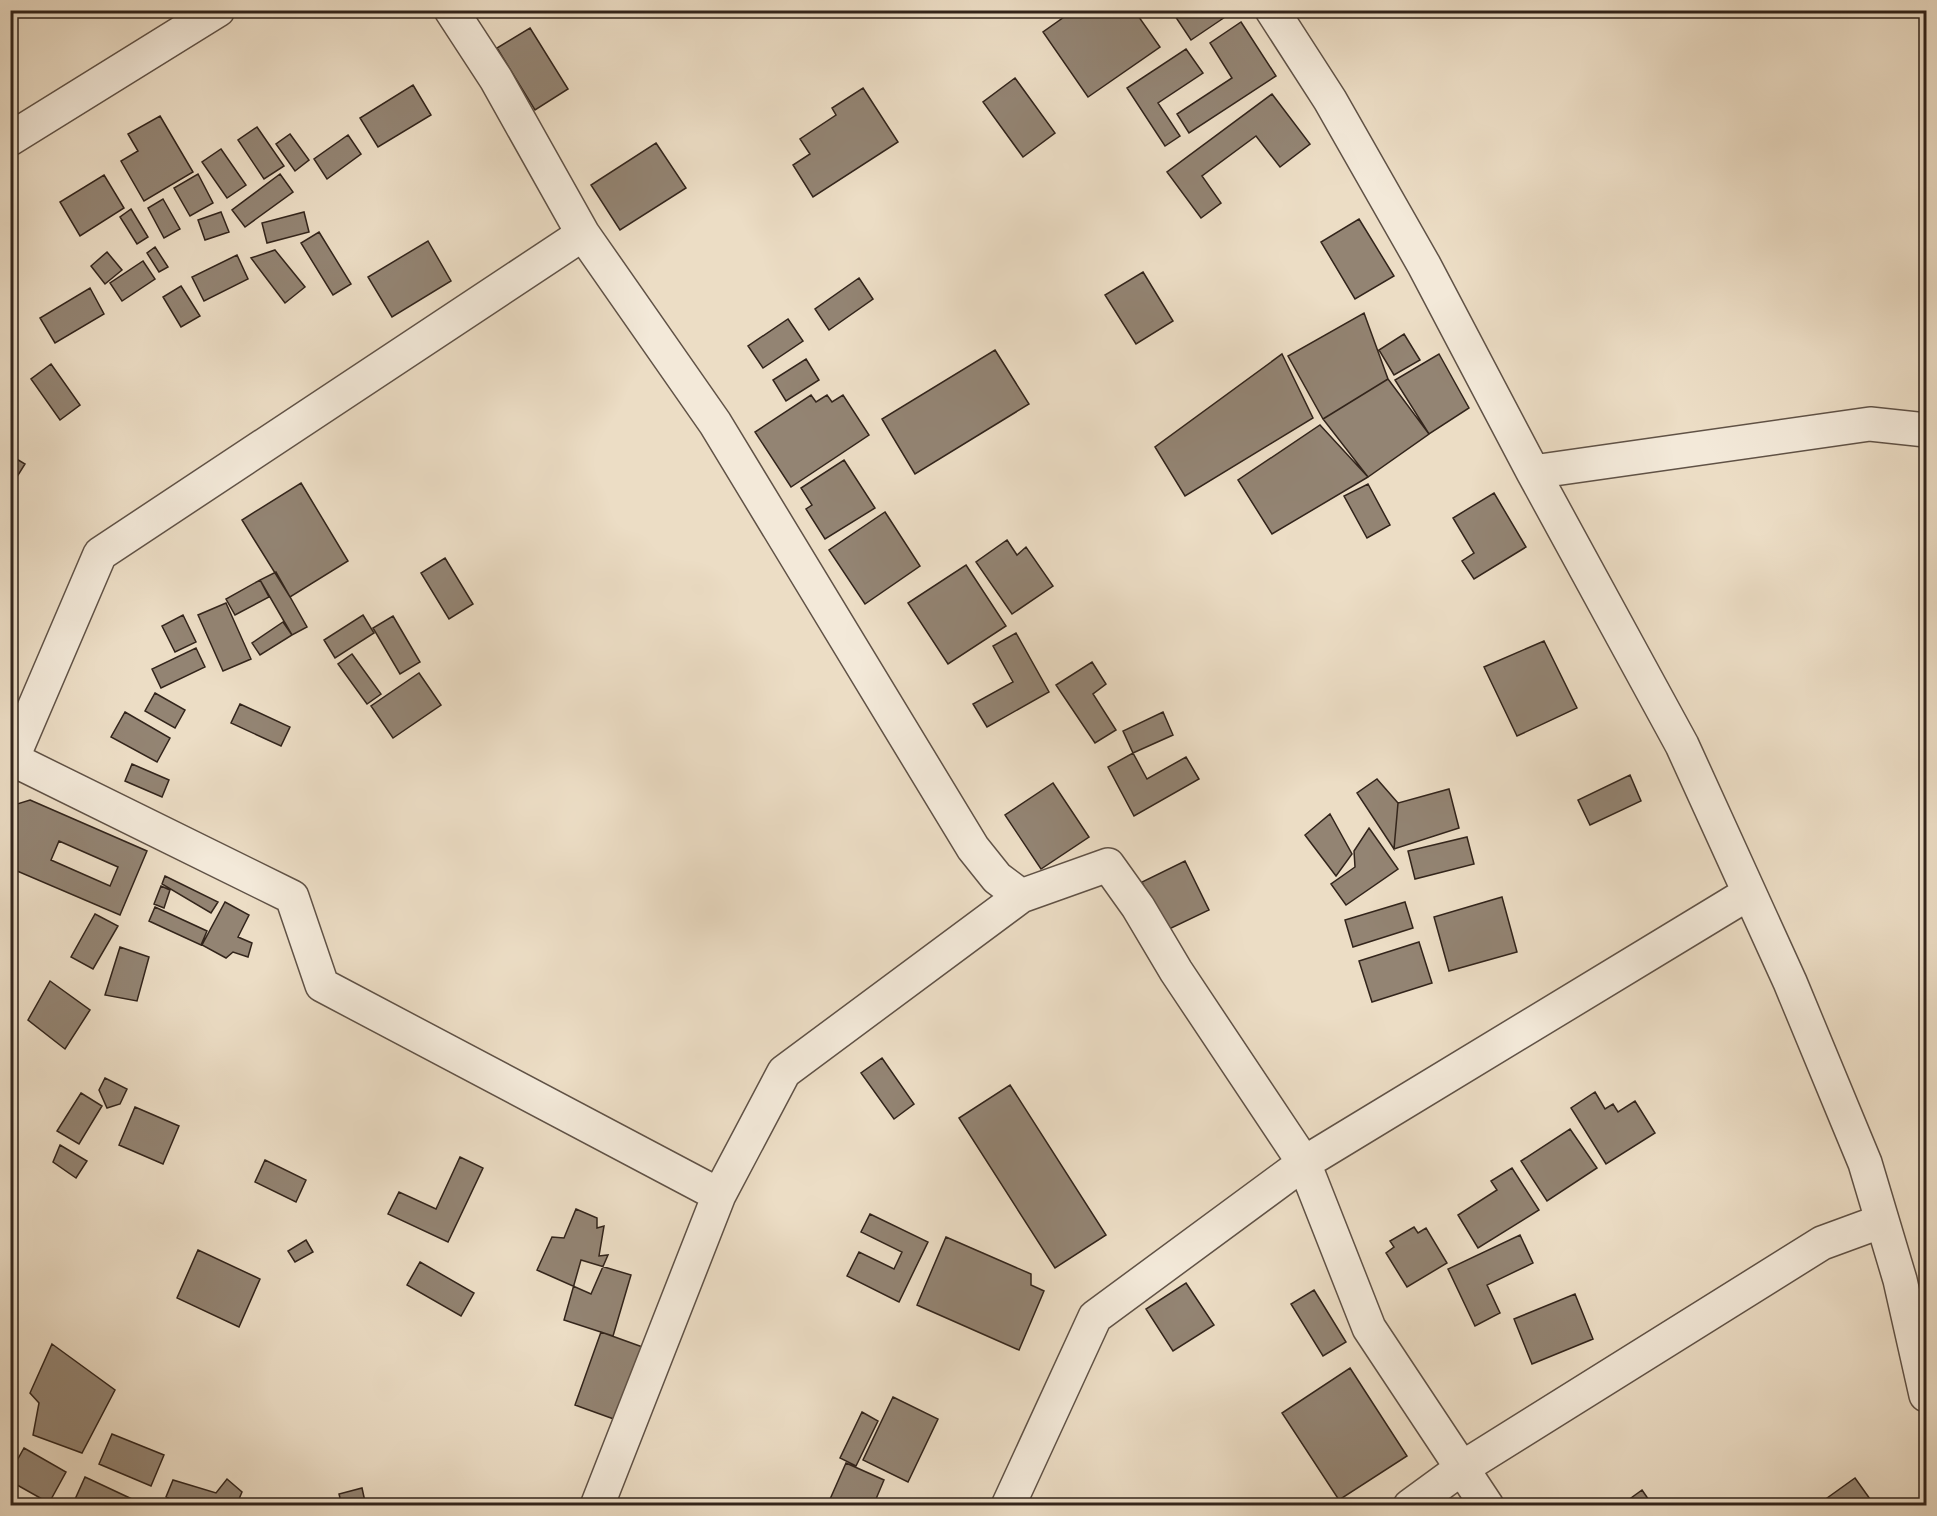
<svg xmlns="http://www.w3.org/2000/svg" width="1937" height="1516" viewBox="0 0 1937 1516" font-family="'Sorts Mill Goudy',serif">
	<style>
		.building { fill: #938473; stroke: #32241b; stroke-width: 1.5; fill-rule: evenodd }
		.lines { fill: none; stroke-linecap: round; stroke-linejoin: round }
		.minor-casing { stroke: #605246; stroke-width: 36 }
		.minor { stroke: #f3e9d9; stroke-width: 33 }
	</style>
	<rect width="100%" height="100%" fill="#ecddc5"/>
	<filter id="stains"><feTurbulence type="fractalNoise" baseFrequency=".00333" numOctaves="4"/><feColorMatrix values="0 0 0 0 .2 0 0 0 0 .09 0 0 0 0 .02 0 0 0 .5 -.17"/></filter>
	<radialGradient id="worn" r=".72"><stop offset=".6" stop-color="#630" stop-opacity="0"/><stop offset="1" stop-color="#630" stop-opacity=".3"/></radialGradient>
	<!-- building -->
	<path class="building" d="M1074 10H1134L1160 47 1088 97 1043 32Z
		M1171 10H1233L1234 11 1191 40Z
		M1241 22 1276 76 1189 133 1177 114 1232 78 1210 43Z
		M530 28 568 89 535 110 497 48Z
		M1186 49 1203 73 1158 103 1180 136 1165 146 1127 88Z
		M1015 78 1055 133 1023 157 983 102Z
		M413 85 431 115 378 147 360 118Z
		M863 88 898 142 813 197 793 165 810 154 800 139 836 115 832 108Z
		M1272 94 1310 144 1280 167 1256 136 1202 176 1221 203 1201 218 1167 172Z
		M160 116 193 172 144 201 121 161 138 151 128 134Z
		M257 127 284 166 264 179 238 140Z
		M290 134 309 160 295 171 276 144Z
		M348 135 361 154 327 179 314 159Z
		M656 143 686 188 620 230 591 185Z
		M221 149 246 185 227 198 202 162Z
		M198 174 213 203 190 216 174 188Z
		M280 174 293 192 245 227 232 210Z
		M104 175 124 208 80 236 60 202Z
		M163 199 180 229 164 238 148 208Z
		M131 209 148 237 137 244 120 217Z
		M221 212 229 232 205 240 198 220Z
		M304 212 309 232 267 243 262 223Z
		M1359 219 1394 276 1355 299 1321 242Z
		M319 232 351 284 333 295 301 243Z
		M428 241 451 281 392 317 368 277Z
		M155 247 168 267 159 272 147 253Z
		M275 250 305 287 285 303 251 258Z
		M107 252 122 270 105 284 91 266Z
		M237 255 248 279 204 301 192 277Z
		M143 261 155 279 122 301 110 283Z
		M1143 272 1173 321 1136 344 1105 295Z
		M859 278 873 299 829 330 815 309Z
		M181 286 200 316 181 327 163 297Z
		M90 288 104 314 55 343 40 318Z
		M1364 313 1388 379 1323 419 1288 356Z
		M788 319 803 341 763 368 748 346Z
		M1404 334 1420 360 1394 375 1379 350Z
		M995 350 1029 404 915 474 882 419Z
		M1282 354 1313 418 1185 496 1155 447Z
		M1439 354 1469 408 1429 434 1395 380Z
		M806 359 819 380 786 401 773 380Z
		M51 364 80 405 60 420 31 379Z
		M1388 379 1429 434 1368 477 1323 419Z
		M811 395 816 402 827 395 832 402 843 395 869 435 791 487 755 432Z
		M1320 425 1368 477 1272 534 1238 480Z
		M10 455 25 464 10 488Z
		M844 460 875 508 825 539 806 509 812 505 801 488Z
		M301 483 348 561 290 597 242 520Z
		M1368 484 1390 525 1367 538 1344 496Z
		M1494 493 1526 547 1474 579 1462 561 1474 553 1453 518Z
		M885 512 920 566 865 604 829 550Z
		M1007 540 1017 555 1026 547 1053 586 1012 614 976 562Z
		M445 558 473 604 449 619 421 573Z
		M966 565 1006 626 948 664 908 603Z
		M276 572 307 627 292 635 260 580Z
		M260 580 269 597 235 615 226 599Z
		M226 603 251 659 223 671 198 615Z
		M183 615 196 642 175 652 162 626Z
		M363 615 374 633 335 658 324 640Z
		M393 616 420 662 400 674 373 628Z
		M283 622 292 635 260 655 252 643Z
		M1016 633 1049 692 987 727 973 704 1013 682 993 646Z
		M1544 641 1577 708 1517 736 1484 667Z
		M196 648 205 667 161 688 152 669Z
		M352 654 381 694 367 704 338 664Z
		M1092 662 1106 684 1093 694 1116 730 1095 743 1056 685Z
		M419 673 441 705 393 738 371 706Z
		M155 693 185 710 175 728 145 711Z
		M240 704 290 727 281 746 231 723Z
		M125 712 170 738 157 762 111 737Z
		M1163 712 1173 735 1133 753 1123 731Z
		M1133 753 1147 779 1186 757 1199 779 1134 816 1108 767Z
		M132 764 169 780 162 797 125 781Z
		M1630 775 1641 801 1590 825 1578 800Z
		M1377 779 1398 803 1394 849 1357 793Z
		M1053 783 1089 837 1041 869 1005 815Z
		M1449 789 1459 828 1394 849 1398 803Z
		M30 800 147 851 120 915 10 868V819L17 804ZM59 841 118 867 110 886 51 860Z
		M1330 814 1352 854 1336 876 1305 835Z
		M1369 828 1398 869 1346 905 1331 884 1355 867 1354 851Z
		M1467 837 1474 864 1415 879 1408 851Z
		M1185 861 1209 910 1165 931 1142 882Z
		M165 876 218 902 211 913 162 884Z
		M161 886 170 890 164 908 154 904Z
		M1502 897 1517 952 1449 971 1434 917Z
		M225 902 249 915 238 937 252 943 248 957 233 952 226 958 202 945Z
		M1405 902 1413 928 1353 947 1345 920Z
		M155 907 207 931 201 945 149 921Z
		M95 914 118 926 93 969 71 957Z
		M1419 942 1432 983 1372 1002 1359 961Z
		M120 947 149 957 137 1001 105 995Z
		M50 981 90 1010 65 1049 28 1020Z
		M882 1058 914 1104 894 1119 861 1073Z
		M105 1078 127 1089 120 1104 107 1108 99 1090Z
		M1010 1085 1106 1235 1055 1268 959 1118Z
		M1595 1092 1605 1109 1613 1104 1618 1112 1635 1101 1655 1133 1606 1164 1571 1108Z
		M81 1093 102 1106 79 1144 57 1131Z
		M135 1107 179 1126 163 1164 119 1145Z
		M1570 1129 1597 1168 1547 1201 1521 1161Z
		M60 1145 87 1161 76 1178 53 1162Z
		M460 1157 483 1168 448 1242 388 1214 399 1192 436 1209Z
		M265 1160 306 1180 296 1202 255 1182Z
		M1512 1168 1539 1210 1478 1248 1458 1215 1497 1190 1491 1181Z
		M576 1209 597 1218V1228L604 1226 599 1256 608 1255 591 1294 537 1270 552 1237 564 1238Z
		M870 1214 928 1242 899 1302 847 1276 859 1252 894 1269 902 1252 861 1232Z
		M1414 1227 1418 1233 1426 1228 1447 1263 1407 1287 1386 1253 1394 1247 1390 1241Z
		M1520 1235 1533 1263 1487 1285 1500 1313 1475 1326 1448 1269Z
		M946 1237 1031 1274V1285L1044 1291 1019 1350 917 1305Z
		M306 1240 313 1252 295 1262 288 1251Z
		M198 1250 260 1279 239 1327 177 1298Z
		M581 1260 631 1275 613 1336 564 1320Z
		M420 1262 474 1293 461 1316 407 1285Z
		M1186 1283 1214 1325 1173 1351 1146 1309Z
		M1314 1290 1346 1342 1323 1356 1291 1304Z
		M1575 1294 1593 1339 1532 1364 1514 1319Z
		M601 1332 648 1349 622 1422 575 1405Z
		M52 1344 115 1390 82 1453 33 1435 39 1403 30 1393Z
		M1350 1368 1407 1456 1339 1500 1282 1413Z
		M893 1397 938 1419 908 1482 863 1460Z
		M862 1412 878 1421 856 1466 840 1458Z
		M112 1434 164 1455 151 1486 99 1464Z
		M24 1448 66 1472 49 1503 10 1481V1473Z
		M846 1463 884 1480 873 1506H827Z
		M85 1477 147 1506H72Z
		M1855 1478 1875 1506H1816Z
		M227 1479 242 1492 236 1506H185L166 1497 173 1480 216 1493Z
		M362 1488 366 1506H342L339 1494Z
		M1642 1490 1651 1503 1647 1506H1620Z"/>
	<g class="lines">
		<!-- minor casing -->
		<g class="minor-casing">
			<path id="minor" d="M451 10 496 79 583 234 715 423 973 848 997 878 1021 896 1108 865 1138 907 1176 971 1304 1163 1369 1328 1487 1506
				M1272 10 1330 100 1424 265 1533 472 1682 745 1790 982 1865 1163 1900 1280 1926 1395
				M10 139 218 10
				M1533 472 1870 424 1926 430
				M10 758 292 897 322 985 719 1195
				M10 764 100 554 583 234
				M597 1506 719 1195 784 1072 1021 896
				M1008 1506 1095 1317 1304 1163 1749 893
				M1410 1506 1462 1468 1822 1243 1882 1221"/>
		</g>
		<!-- minor -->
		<use href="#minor" class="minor"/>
	</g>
	<!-- margin -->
	<rect width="1937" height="1516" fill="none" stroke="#ecddc5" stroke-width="36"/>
	<rect x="12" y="12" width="1913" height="1492" fill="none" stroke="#32241b" stroke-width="3"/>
	<rect x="18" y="18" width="1901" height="1480" fill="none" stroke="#32241b" stroke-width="1.5"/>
	<rect width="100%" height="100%" filter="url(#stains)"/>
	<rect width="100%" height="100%" fill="url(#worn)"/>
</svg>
